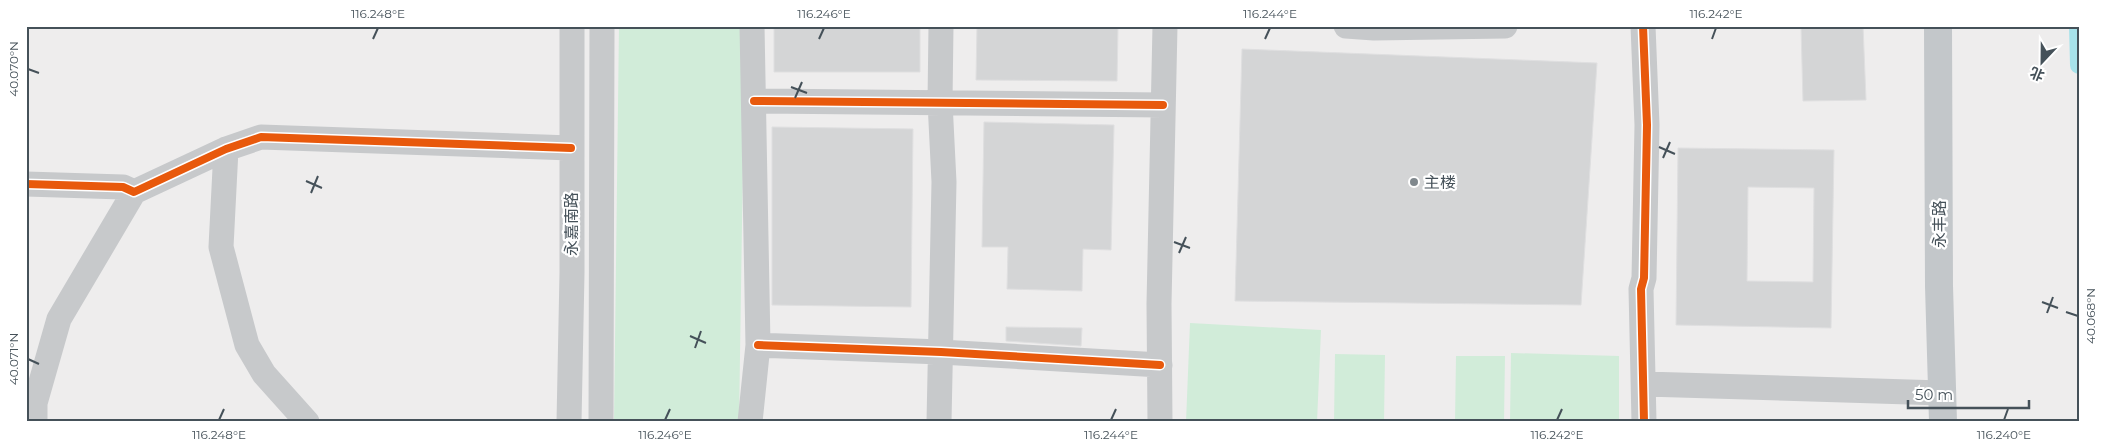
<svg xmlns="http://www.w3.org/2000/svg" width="2105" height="448" viewBox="0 0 2105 448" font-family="Montserrat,'Noto Sans SC',sans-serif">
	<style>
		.green { fill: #d1ecd9 }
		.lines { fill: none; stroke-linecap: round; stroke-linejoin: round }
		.canal { stroke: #a7e2ea; stroke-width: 18 }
		.building { fill: #d4d5d6; stroke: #dfdfe0; fill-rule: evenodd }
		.minor { stroke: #c7c9cb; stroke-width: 25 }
		.major { stroke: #c3c7ca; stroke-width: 28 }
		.cycleway-casing { stroke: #fff; stroke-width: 11 }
		.cycleway { stroke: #e8590c; stroke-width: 8 }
		.ticks { fill: none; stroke: #455159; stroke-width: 2 }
		.poi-dot { fill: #80888d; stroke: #fff; stroke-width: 2 }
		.labels { text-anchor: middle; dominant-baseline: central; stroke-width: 4.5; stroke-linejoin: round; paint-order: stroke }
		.poi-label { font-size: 16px; fill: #455159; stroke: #fff; text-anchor: start }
		.street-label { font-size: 16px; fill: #455159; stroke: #fff }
		.neatline { fill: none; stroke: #455159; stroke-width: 2 }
		.ticks-label { font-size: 12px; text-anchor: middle; fill: #455159 }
	</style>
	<rect width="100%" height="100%" fill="#eeeded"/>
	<!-- green -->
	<path class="green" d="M619 26H745L739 422H614Z
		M1190 323 1321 330 1317 422H1186Z
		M1511 353 1619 356V422H1510Z
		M1335 354 1385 355 1384 422H1334Z
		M1456 356H1505L1504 422H1455Z"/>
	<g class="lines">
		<!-- canal -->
		<path class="canal" d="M2078 26 2079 65"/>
	</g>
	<!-- building -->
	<path class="building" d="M774 26H920V72H774Z
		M977 26H1118L1117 81 976 80Z
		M1801 26H1863L1866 100 1803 101Z
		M1242 49 1597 63 1581 305 1235 301Z
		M984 122 1114 125 1111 250 1083 249 1082 291 1007 289 1008 247H982Z
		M772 127 913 129 911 307 772 305Z
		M1678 148 1834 150 1831 328 1676 325ZM1748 187 1814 188 1813 282 1747 281Z
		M1006 327 1082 328 1081 346 1006 341Z"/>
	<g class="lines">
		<!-- minor -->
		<path class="minor" d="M1346 26 1374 28 1505 26
			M1643 26 1647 125 1644 278 1641 289 1644 422
			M754 101 1163 105
			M226 149 221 247 247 345 264 374 307 422
			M26 184 123 187 134 192 226 149 261 137 571 148
			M758 345 941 352 1160 365
			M1645 384 1942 393
			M35 422V403L59 319 134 192
			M569 422 572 273V26
			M601 422 602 26
			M750 422 758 345 752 26
			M939 422 944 182 940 102 941 26
			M1160 422 1159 304 1165 26"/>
		<!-- major -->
		<path class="major" d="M1938 26 1939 286 1943 422"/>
		<!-- cycleway casing -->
		<g class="cycleway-casing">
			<path id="cycleway" d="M1643 26 1647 125 1644 278 1641 289 1644 422
				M754 101 1163 105
				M26 184 123 187 134 192 226 149 261 137 571 148
				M758 345 941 352 1160 365"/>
		</g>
		<!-- cycleway -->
		<use href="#cycleway" class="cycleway"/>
	</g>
	<!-- ticks -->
	<path class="ticks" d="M373 39 378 28M819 39 824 28M1265 39 1270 28M1712 39 1716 28M28 69 39 73M791 87 807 93M795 98 802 82M1659 147 1675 154M1663 158 1670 142M306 181 322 188M311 193 318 176M1174 242 1190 248M1179 253 1186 237M2042 302 2058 308M2066 312 2078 316M2047 313 2053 297M690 336 706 343M695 348 701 331M28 359 39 364M219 420 224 409M665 420 670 409M1111 420 1116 409M1557 420 1562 409M2004 420 2008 409"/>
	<!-- markers -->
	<circle class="poi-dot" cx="1414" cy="182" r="5"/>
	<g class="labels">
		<!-- poi labels -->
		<g class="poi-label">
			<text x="1424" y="182">主楼</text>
		</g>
		<!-- street labels -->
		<g class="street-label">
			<text transform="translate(571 224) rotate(-90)">永嘉南路</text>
			<text transform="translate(1939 224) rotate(-90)">永丰路</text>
		</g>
	</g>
	<!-- border -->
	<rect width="2105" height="448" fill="none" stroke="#ffffff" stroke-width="55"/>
	<!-- north arrow -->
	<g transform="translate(2042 62) rotate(202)" stroke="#ffffff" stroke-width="4" paint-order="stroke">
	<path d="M0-4L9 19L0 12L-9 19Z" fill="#455159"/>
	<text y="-8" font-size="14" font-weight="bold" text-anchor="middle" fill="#455159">北</text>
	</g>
	<!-- scale -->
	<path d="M1908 400v8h121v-8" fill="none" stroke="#455159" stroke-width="2.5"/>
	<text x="1915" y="400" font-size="15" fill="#455159" stroke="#ffffff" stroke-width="4" paint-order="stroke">50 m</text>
	<rect x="28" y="28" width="2050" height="392" class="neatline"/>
	<g class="ticks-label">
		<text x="378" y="18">116.248°E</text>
		<text x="824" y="18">116.246°E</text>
		<text x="1270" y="18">116.244°E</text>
		<text x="1716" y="18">116.242°E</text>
		<text transform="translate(14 69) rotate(-90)" y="4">40.070°N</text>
		<text transform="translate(2091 316) rotate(-90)" y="4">40.068°N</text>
		<text transform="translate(14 359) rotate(-90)" y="4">40.071°N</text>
		<text x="219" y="439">116.248°E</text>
		<text x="665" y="439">116.246°E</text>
		<text x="1111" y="439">116.244°E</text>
		<text x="1557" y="439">116.242°E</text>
		<text x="2004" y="439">116.240°E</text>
	</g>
</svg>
